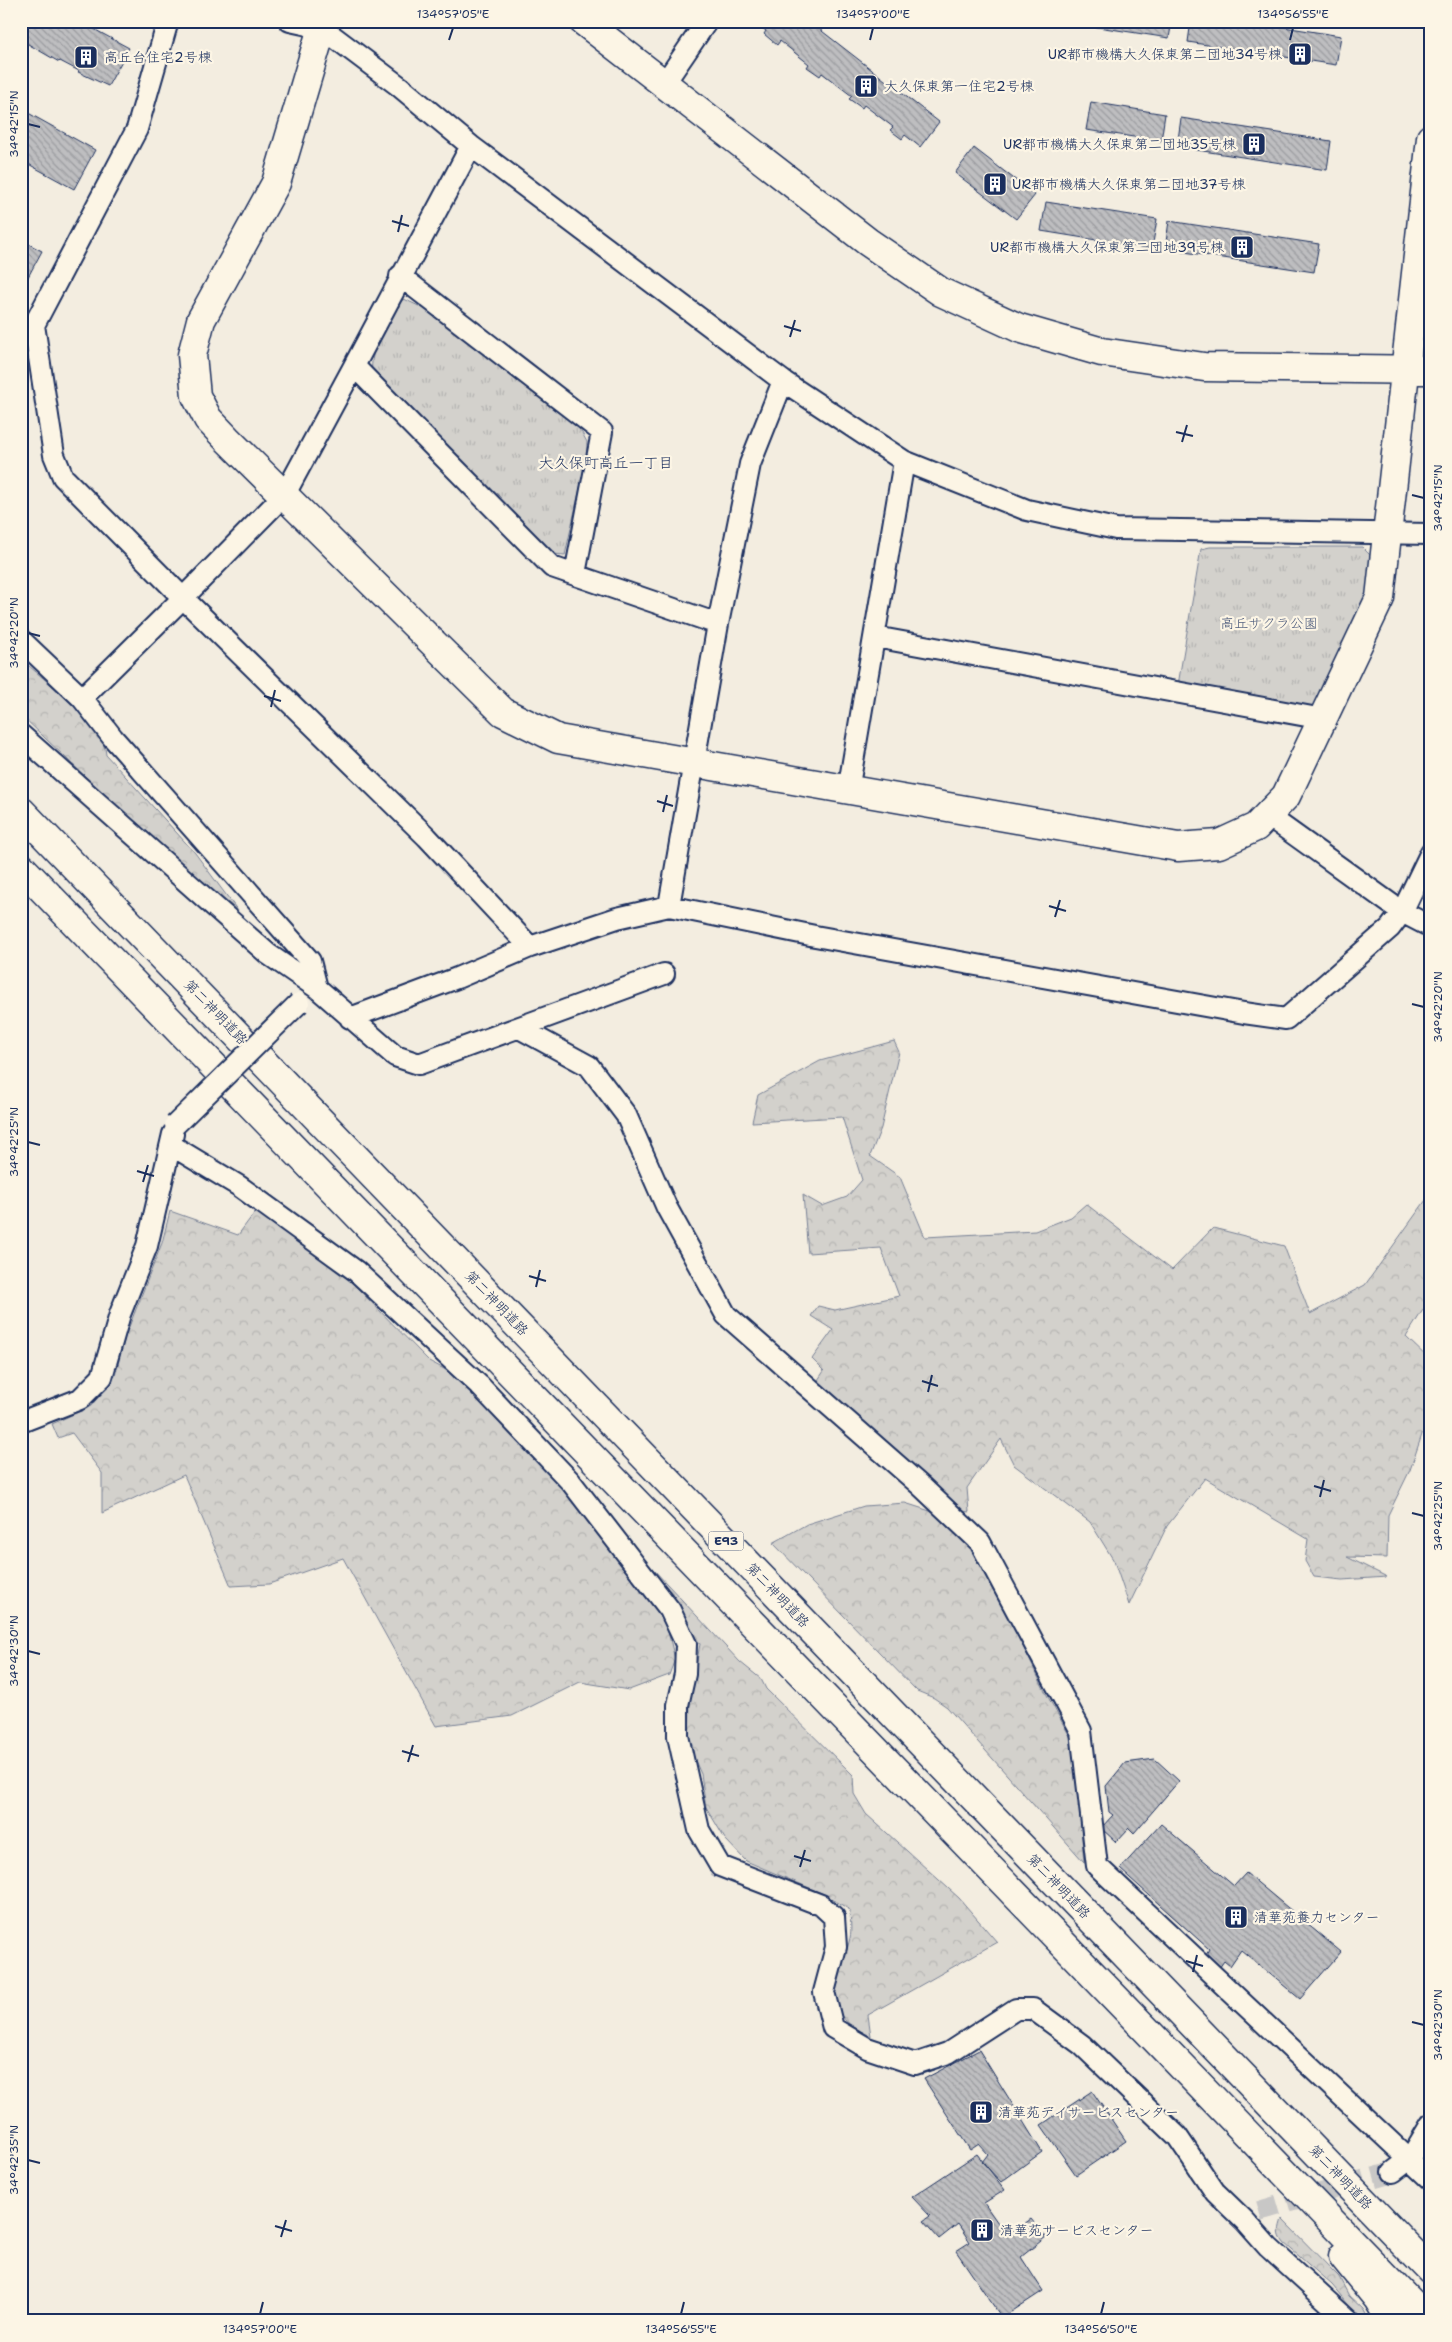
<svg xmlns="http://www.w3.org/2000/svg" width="1452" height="2342" viewBox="0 0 1452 2342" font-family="'Shantell Sans','Klee One',sans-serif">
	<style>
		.forest { fill: url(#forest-crowns); stroke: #778095 }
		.park { fill: url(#park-tufts); stroke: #778095 }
		.building { fill: url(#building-back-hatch); stroke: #1b2f5e }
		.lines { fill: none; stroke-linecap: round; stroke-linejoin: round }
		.street-tunnel { stroke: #c8c7c6; stroke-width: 20; stroke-dasharray: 20 10; stroke-linecap: butt }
		.street-casing { stroke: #1b2f5e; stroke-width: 24 }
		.secondary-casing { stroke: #1b2f5e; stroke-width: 31 }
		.highway-casing { stroke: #1b2f5e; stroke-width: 31 }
		.street { stroke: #fcf5e5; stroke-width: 20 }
		.secondary { stroke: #fcf5e5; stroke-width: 28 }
		.highway { stroke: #fcf5e5; stroke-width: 28 }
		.street-bridge-casing { stroke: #1b2f5e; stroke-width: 24; stroke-linecap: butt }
		.street-bridge { stroke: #fcf5e5; stroke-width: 20 }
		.ticks { fill: none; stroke: #1b2f5e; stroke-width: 2 }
		.labels { text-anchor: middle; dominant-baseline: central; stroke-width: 4.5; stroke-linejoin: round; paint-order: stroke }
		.shield { fill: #fcf5e5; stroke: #5e6a86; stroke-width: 1 }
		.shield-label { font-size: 12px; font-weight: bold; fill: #1b2f5e }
		.poi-label { font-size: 14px; fill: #1b2f5e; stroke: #fcf5e5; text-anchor: start }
		.park-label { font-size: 14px; fill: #49587a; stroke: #fcf5e5 }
		.street-label { font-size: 14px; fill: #1b2f5e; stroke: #fcf5e5 }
		.neighbourhood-label { font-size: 15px; fill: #1b2f5e; stroke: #fcf5e5 }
		.neatline { fill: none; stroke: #1b2f5e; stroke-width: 2 }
		.ticks-label { font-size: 12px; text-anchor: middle; fill: #1b2f5e }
	</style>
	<defs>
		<pattern id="forest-crowns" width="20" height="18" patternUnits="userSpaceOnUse" patternTransform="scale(1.25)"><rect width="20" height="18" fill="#d3d1cc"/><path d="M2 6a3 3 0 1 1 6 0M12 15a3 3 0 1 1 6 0" fill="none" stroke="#b5b4b2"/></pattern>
		<pattern id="park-tufts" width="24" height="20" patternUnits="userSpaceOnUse" patternTransform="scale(1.25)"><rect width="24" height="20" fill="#d3d1cc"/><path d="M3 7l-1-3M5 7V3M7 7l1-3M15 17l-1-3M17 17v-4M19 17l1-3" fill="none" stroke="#b5b4b2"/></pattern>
		<pattern id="building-back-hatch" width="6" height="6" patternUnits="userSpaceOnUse" patternTransform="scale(1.25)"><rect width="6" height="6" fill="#bebec0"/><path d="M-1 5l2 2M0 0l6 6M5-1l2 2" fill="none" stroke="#9a9b9f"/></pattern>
	</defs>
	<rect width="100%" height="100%" fill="#f3ede0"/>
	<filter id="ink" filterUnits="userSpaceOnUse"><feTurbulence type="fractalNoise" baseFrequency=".02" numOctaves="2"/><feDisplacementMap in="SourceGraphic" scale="10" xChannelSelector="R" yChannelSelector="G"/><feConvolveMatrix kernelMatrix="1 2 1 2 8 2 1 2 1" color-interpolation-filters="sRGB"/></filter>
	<g filter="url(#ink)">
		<!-- forest -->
		<path class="forest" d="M21 659C42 678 106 727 106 755L195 853 238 911 136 825 21 715Z
			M894 1041 899 1052 881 1128 870 1156 900 1177 925 1237 1035 1231 1071 1217 1086 1204 1172 1270 1213 1228 1284 1246 1310 1314 1365 1285 1431 1193V1297L1406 1337 1431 1361V1408L1410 1470 1388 1515 1387 1558 1347 1557 1387 1577 1342 1580 1314 1577 1305 1561 1308 1539 1205 1478 1167 1526 1129 1605 1114 1561 1090 1522 1014 1465 1001 1439 967 1488 969 1512 956 1510 816 1383 824 1371 812 1359 833 1330 811 1316 818 1306 835 1310 899 1296 881 1248 808 1253 803 1195 822 1206 847 1197 862 1180 842 1117 752 1122 758 1095 820 1061Z
			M258 1208 315 1245 429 1361 463 1379 549 1468 665 1620 675 1659 669 1675 629 1690 580 1682 512 1716 436 1726 343 1558 269 1584 231 1586 184 1475 102 1513V1473L72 1433 58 1438 52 1424 91 1406 115 1376 125 1337 162 1243 170 1211 238 1235Z
			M905 1503 930 1511 955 1530 977 1554 1048 1697 1072 1740 1076 1767 1084 1862 947 1707 934 1698 917 1691 773 1543 807 1524 864 1506Z
			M638 1553 740 1662 761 1679 766 1689 853 1775 854 1794 866 1814 959 1898 997 1942 868 2015 871 2036C813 2011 840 1982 850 1938 852 1929 850 1919 850 1910L826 1895 746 1861 725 1839 706 1807 701 1774 689 1747 690 1700 700 1644Z
			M1282 2219 1339 2277 1349 2296 1363 2309 1370 2321H1362L1332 2285 1284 2243C1277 2234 1279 2229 1282 2219Z"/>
		<!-- park -->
		<path class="park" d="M404 299 427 310 577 424 587 442 586 461 565 555 553 554 372 373C369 352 386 312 404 299Z
			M1210 547H1362L1370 555V580L1364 604 1319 704 1308 707 1178 685 1201 549Z"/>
		<!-- building -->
		<path class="building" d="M21 21H79L129 48 108 86 78 72 79 71 60 61 59 62 21 40Z
			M754 21H809L939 122 920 147 905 135 902 139 890 130 893 127 864 105 862 108 849 99 852 96 822 73 820 76 807 67 809 64 780 41 777 45 764 34 766 31Z
			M1059 21H1172L1169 38Z
			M1191 21H1246L1341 36 1336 65 1188 42Z
			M1091 102 1165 114 1161 141 1086 130Z
			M21 109 95 150 74 189 21 160Z
			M1181 118 1331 141 1327 170 1177 147Z
			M974 148 1035 195 1016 219 955 173Z
			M1046 202 1157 219 1152 249 1041 231Z
			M1169 221 1319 244 1314 272 1165 249Z
			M21 240 42 251 21 290Z
			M1155 1759 1179 1781 1134 1833 1129 1828 1116 1842 1101 1828 1113 1815 1109 1812 1106 1786 1125 1763Z
			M1161 1824 1234 1886 1246 1873 1341 1952 1300 1999 1241 1950 1230 1966 1224 1961 1217 1971 1202 1961 1209 1949 1120 1869Z
			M979 2050 1042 2152 1001 2182 982 2162 988 2154 979 2144 970 2150 924 2079Z
			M1092 2091 1126 2141 1076 2175 1041 2125Z
			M977 2154 1005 2190 984 2203 1007 2236 1031 2219 1046 2237 1021 2257 1043 2291 1002 2318 956 2251 970 2242 958 2224 939 2239 923 2221 930 2216 912 2197Z"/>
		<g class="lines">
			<!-- street-tunnel -->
			<path class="street-tunnel" d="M1259 2211 1393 2172"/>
			<!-- street casing -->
			<g class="street-casing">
				<path id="street" d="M168 21 137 129 34 325 54 455 63 477 183 598 427 837 530 947
					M290 21 322 28 399 86 471 146 783 381 904 461 1027 510 1116 529 1431 534
					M664 84 707 21
					M471 146 354 366 552 567 718 624 750 464 783 381
					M400 276 602 432 575 574
					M875 637 1323 719
					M21 640 82 698 113 738 310 961 317 988
					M82 698 183 598 285 494 354 366
					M21 735 268 954 317 988 395 1056 419 1064 664 974
					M848 791 904 461
					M1267 815 1402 912 1431 927
					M669 906 718 624
					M350 1018 457 978 530 947 617 918 669 906 815 936 1244 1013 1286 1019 1390 928 1402 912 1431 852
					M521 1029 589 1066 626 1115 667 1208 726 1315 921 1486 980 1542 1081 1731 1097 1866 1431 2180
					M171 1145 239 1186 356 1271 479 1385 571 1482 670 1610 686 1644 685 1674 678 1705V1736L699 1830 720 1866 821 1905 834 1917 836 1947 824 1992 833 2028 867 2048 915 2064 948 2053 1016 2009H1033L1082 2045 1177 2136 1215 2192 1245 2221 1268 2247 1349 2321
					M21 1422 80 1399 102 1377 120 1314 147 1246 173 1134
					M1393 2172 1410 2159 1431 2124"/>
			</g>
			<!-- secondary casing -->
			<g class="secondary-casing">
				<path id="secondary" d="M324 21 276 183 201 320 192 355 196 396 208 419 227 439 503 712 558 739 1178 847 1219 844 1256 827 1286 796 1380 598 1431 138
					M583 21 868 242 941 292 1019 328 1102 352 1204 367 1431 370"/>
			</g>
			<!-- highway casing -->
			<g class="highway-casing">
				<path id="highway" d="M21 811 1431 2271
					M21 867 1428 2321
					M1343 2256 1378 2299 1391 2321"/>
			</g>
			<!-- street -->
			<use href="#street" class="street"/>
			<!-- secondary -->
			<use href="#secondary" class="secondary"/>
			<!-- highway -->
			<use href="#highway" class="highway"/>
			<!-- street-bridge casing -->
			<g class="street-bridge-casing">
				<path id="street-bridge" d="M175 1125 299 1003"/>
			</g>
			<!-- street-bridge -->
			<use href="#street-bridge" class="street-bridge"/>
		</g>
	</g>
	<!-- ticks -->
	<path class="ticks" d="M449 40 453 28M870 40 873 28M1290 40 1293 28M28 124 40 127M392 221 409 226M398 232 402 215M784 326 801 331M790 337 795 320M1176 432 1193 436M1182 442 1187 425M1412 495 1424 498M28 633 40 636M264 696 281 701M271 707 275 690M657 801 673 806M663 812 667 795M1049 906 1066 911M1055 917 1060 900M1412 1004 1424 1007M28 1142 40 1145M137 1171 154 1176M143 1182 148 1165M529 1276 546 1281M536 1287 540 1270M922 1381 938 1386M928 1392 932 1375M1314 1486 1331 1491M1320 1497 1324 1480M1412 1513 1424 1516M28 1651 40 1654M402 1751 419 1756M408 1762 413 1745M794 1856 811 1861M800 1867 805 1850M1186 1961 1203 1966M1193 1972 1197 1955M1412 2022 1424 2025M28 2160 40 2163M275 2226 292 2231M281 2237 286 2220M260 2314 263 2302M681 2314 684 2302M1101 2314 1104 2302"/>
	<!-- icons -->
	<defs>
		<g id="building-square" transform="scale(1.25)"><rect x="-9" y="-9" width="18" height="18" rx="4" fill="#1b2f5e" stroke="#fcf5e5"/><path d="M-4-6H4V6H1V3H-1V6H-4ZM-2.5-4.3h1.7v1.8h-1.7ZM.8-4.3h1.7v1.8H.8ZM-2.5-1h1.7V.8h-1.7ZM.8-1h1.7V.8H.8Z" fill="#fff"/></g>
	</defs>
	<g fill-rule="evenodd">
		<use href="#building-square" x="1300" y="54"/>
		<use href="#building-square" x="86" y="57"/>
		<use href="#building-square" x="866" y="86"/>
		<use href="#building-square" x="1254" y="144"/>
		<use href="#building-square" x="995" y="184"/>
		<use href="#building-square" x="1242" y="247"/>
		<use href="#building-square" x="1236" y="1917"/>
		<use href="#building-square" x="981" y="2112"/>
		<use href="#building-square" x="982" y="2230"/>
	</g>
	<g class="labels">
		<!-- shield labels -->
		<rect class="shield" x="708.5" y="1531.5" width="35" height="19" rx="4"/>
		<g class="shield-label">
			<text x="726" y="1541">E93</text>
		</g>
		<!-- poi labels -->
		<g class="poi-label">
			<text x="1282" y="54" text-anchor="end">UR都市機構大久保東第二団地34号棟</text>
			<text x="104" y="57">高丘台住宅2号棟</text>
			<text x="884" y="86">大久保東第一住宅2号棟</text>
			<text x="1236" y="144" text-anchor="end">UR都市機構大久保東第二団地35号棟</text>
			<text x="1012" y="184">UR都市機構大久保東第二団地37号棟</text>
			<text x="1224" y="247" text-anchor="end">UR都市機構大久保東第二団地39号棟</text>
			<text x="1254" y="1917">清華苑養力センター</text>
			<text x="998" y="2112">清華苑デイサービスセンター</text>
			<text x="1000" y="2230">清華苑サービスセンター</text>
		</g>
		<!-- park labels -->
		<g class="park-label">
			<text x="1269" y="623">高丘サクラ公園</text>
		</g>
		<!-- street labels -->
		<g class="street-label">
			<text transform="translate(216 1012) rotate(46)">第二神明道路</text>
			<text transform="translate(497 1303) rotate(46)">第二神明道路</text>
			<text transform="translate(778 1595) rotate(46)">第二神明道路</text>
			<text transform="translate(1059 1886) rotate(46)">第二神明道路</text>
			<text transform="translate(1341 2177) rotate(46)">第二神明道路</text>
		</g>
		<!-- neighbourhood labels -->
		<g class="neighbourhood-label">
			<text x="606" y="463">大久保町高丘一丁目</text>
		</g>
	</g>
	<!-- margin -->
	<rect width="1452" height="2342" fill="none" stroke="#fcf5e5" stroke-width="55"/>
	<rect x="28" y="28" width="1396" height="2286" class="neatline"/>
	<g class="ticks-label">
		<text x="453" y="18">134°57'05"E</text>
		<text x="873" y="18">134°57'00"E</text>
		<text x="1293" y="18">134°56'55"E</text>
		<text transform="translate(14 124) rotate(-90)" y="4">34°42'15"N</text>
		<text transform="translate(1438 498) rotate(-90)" y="4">34°42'15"N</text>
		<text transform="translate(14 633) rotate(-90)" y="4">34°42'20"N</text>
		<text transform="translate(1438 1007) rotate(-90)" y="4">34°42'20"N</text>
		<text transform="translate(14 1142) rotate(-90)" y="4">34°42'25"N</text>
		<text transform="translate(1438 1516) rotate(-90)" y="4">34°42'25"N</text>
		<text transform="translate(14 1651) rotate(-90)" y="4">34°42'30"N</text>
		<text transform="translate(1438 2025) rotate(-90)" y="4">34°42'30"N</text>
		<text transform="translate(14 2160) rotate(-90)" y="4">34°42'35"N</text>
		<text x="260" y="2333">134°57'00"E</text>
		<text x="681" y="2333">134°56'55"E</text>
		<text x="1101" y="2333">134°56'50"E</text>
	</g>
</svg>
